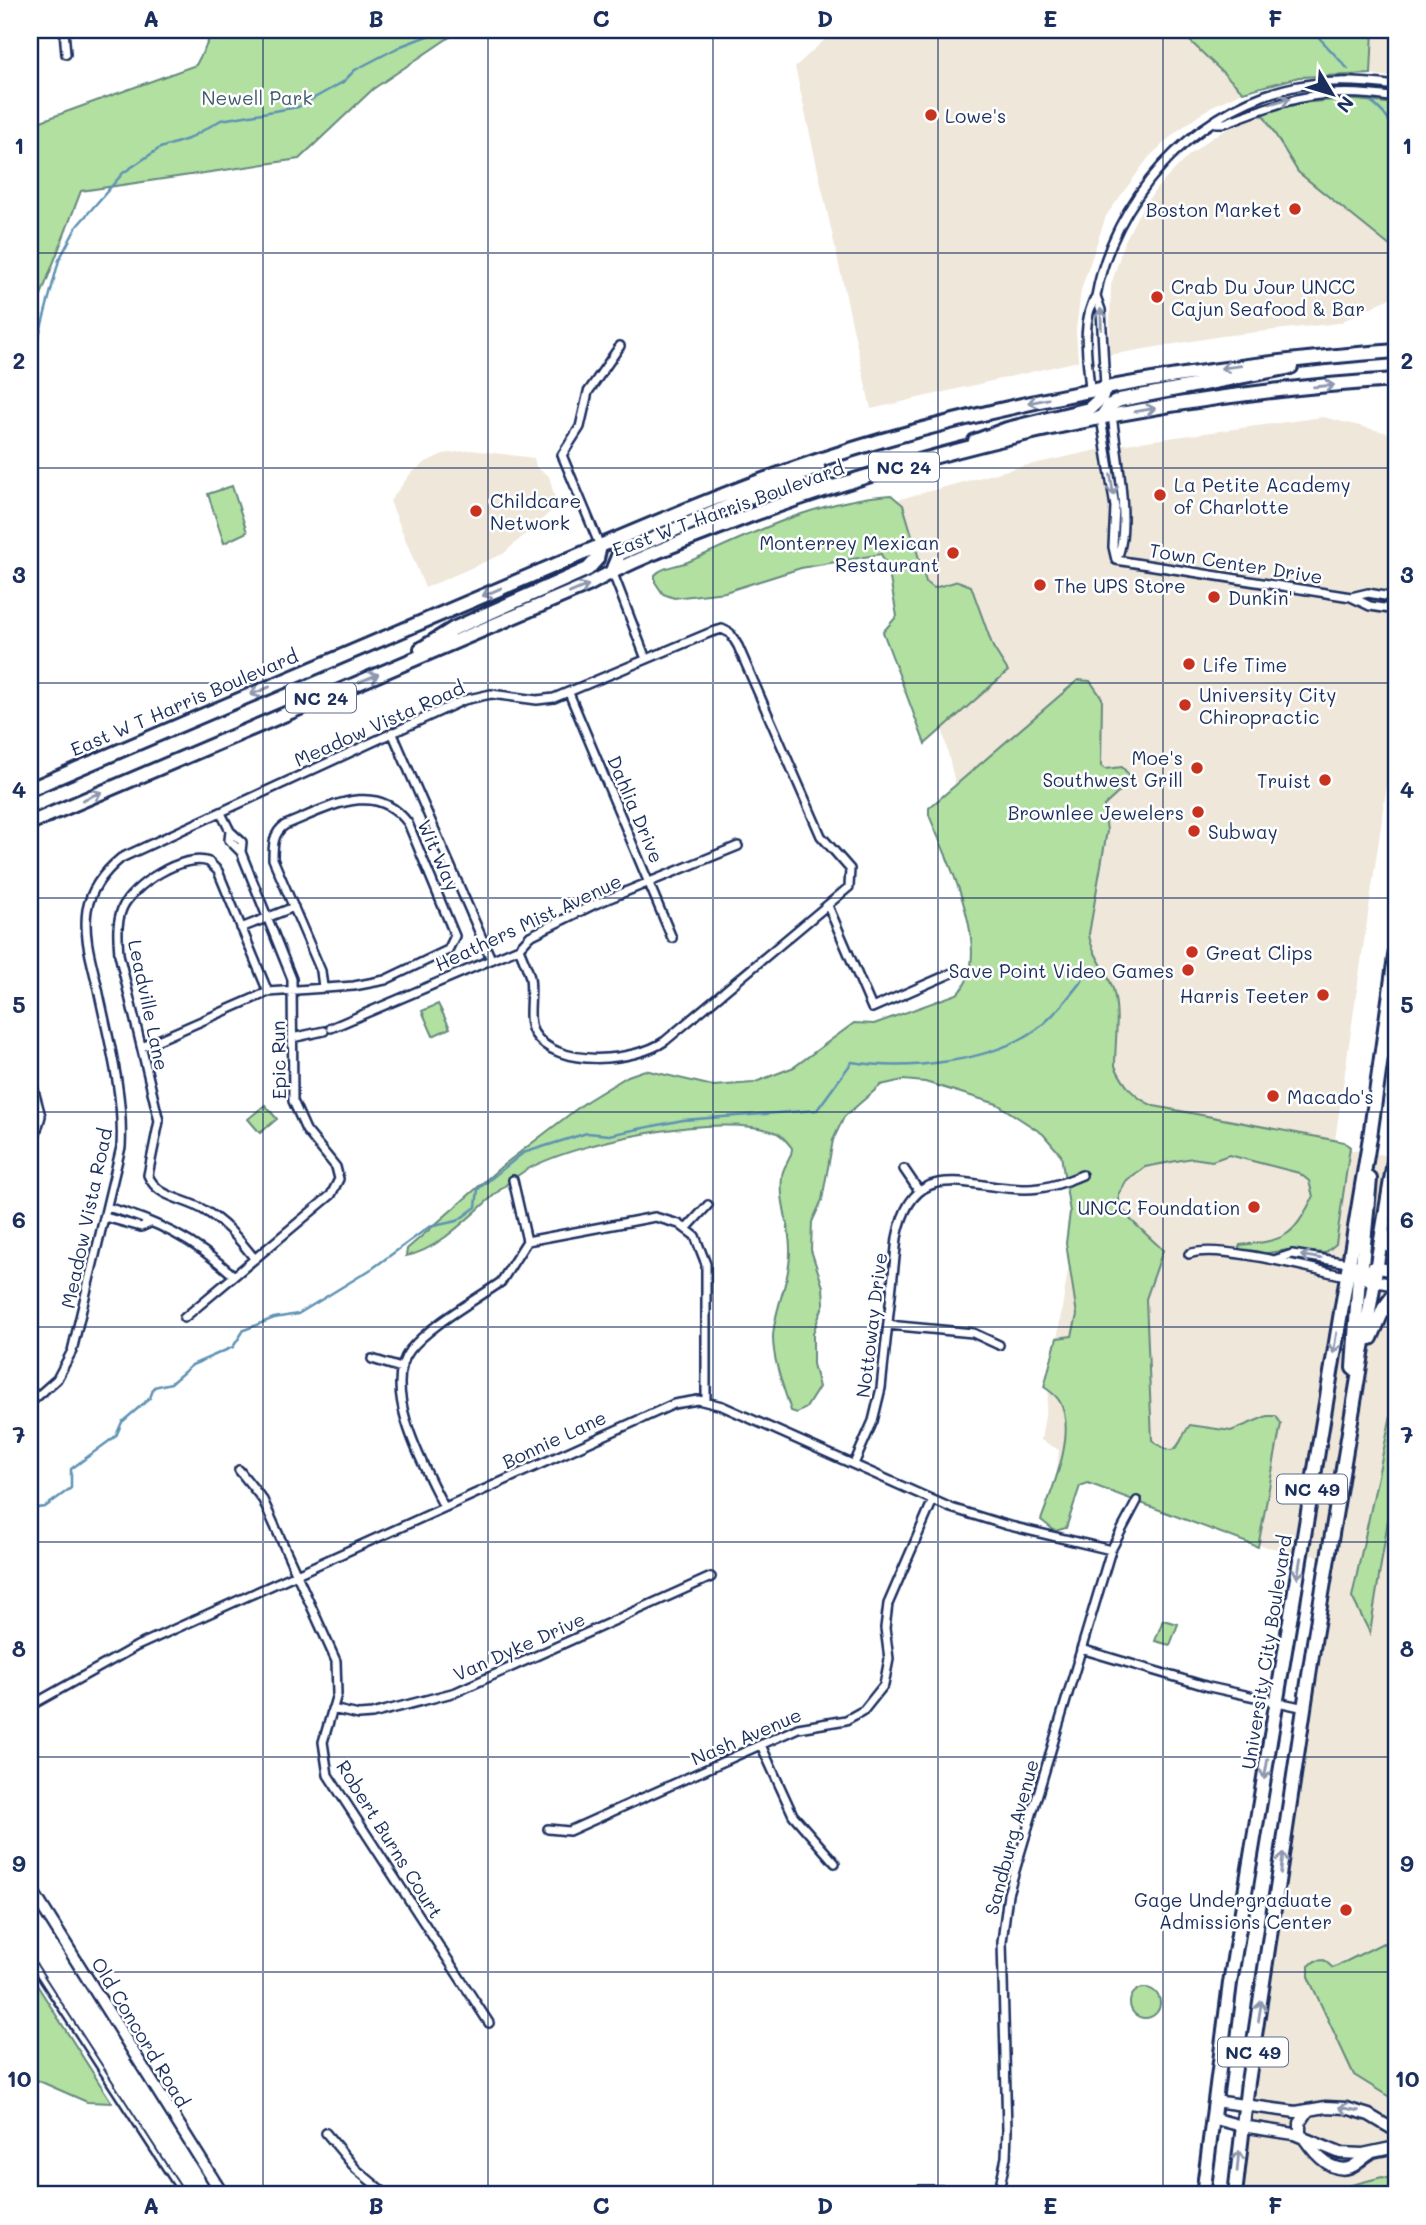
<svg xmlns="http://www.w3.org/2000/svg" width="1426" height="2225" viewBox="0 0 1426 2225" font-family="Mali,sans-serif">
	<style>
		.built { fill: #efe7d9 }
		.green { fill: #b1e0a0; stroke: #66887f; stroke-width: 2 }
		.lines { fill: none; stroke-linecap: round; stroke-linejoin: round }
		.stream { stroke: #5e92b3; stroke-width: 2.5 }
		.minor-casing { stroke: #1b2f5e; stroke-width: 12 }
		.tertiary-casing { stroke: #1b2f5e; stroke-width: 15 }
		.primary-casing { stroke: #1b2f5e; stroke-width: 18 }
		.minor { stroke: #fff; stroke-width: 7 }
		.tertiary { stroke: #fff; stroke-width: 10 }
		.primary { stroke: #fff; stroke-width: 12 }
		.tram { stroke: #1b2f5e; stroke-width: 2 }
		.rail { stroke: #1b2f5e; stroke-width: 2.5 }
		.oneway { stroke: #8d97ae }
		.grid { fill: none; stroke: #1b2f5e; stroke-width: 2; stroke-opacity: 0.55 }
		.poi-dot { fill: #c8321e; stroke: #fff; stroke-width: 2.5 }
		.labels { text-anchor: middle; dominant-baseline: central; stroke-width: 5; stroke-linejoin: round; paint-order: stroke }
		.shield { fill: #fff; stroke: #5f6d8e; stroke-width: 2 }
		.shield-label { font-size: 18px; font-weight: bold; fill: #1b2f5e }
		.park-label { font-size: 19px; fill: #405b6e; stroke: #fff }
		.poi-label { font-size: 19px; fill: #1b2f5e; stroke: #fff; text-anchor: start }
		.street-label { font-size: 19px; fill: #1b2f5e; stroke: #fff }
		.neatline { fill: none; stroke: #1b2f5e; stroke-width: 2.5 }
		.grid-label { font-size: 23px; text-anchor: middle; font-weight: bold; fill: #1b2f5e }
	</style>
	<rect width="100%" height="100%" fill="#fff"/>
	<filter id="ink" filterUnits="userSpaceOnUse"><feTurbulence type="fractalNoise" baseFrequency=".0143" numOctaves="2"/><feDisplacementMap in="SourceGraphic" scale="14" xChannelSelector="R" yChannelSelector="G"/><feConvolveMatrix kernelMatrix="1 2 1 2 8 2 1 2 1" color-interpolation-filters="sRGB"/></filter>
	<g filter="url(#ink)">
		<!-- built -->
		<path class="built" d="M835 30H1174L1187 38 1243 92 1212 106 1176 132 1149 157 1106 216 1081 290 1076 330 1078 361 871 409 795 67Z
			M1373 30H1396V78L1371 74Z
			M1256 115 1264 116 1298 172 1396 251V295L1339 323 1222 336 1109 355 1111 285 1124 243 1138 215 1156 189 1189 155 1214 136Z
			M1323 417 1396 435V723L1334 1147 1396 1157V2195H1238L1241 2161 1304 1751 1337 1560 1267 1547 1156 1503 1057 1474 1059 1450 1041 1440 1081 1189 1027 1090 889 502 1015 468 1125 444Z
			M471 450 534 458 536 467 549 476 557 506 503 554 425 588 390 501 411 473 426 462 443 454Z"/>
		<!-- green -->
		<path class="green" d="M214 30H460L373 89 299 159 81 191 30 324V125L196 65Z
			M1174 30H1373L1371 74 1299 77 1243 92 1187 38Z
			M1346 99 1396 104V251L1298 172 1264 116 1256 115 1300 103Z
			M232 486 247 532 224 543 208 494Z
			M891 495 903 505 926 582 934 588 958 581 971 586 993 647 1008 671 925 744 883 632 897 616 888 568 881 554 801 568 725 592 674 598 663 594 655 582V575C663 566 679 566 690 561 755 532 818 500 891 495Z
			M1078 680 1090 681 1102 698 1101 766 1105 769 1122 767 1131 777V781L1104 806 1107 831 1089 934C1091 953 1107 970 1113 989 1120 1014 1115 1041 1115 1066 1124 1085 1134 1098 1154 1106L1344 1142 1350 1147 1336 1244 1325 1253 1288 1250 1260 1254 1238 1251 1240 1245C1286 1240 1292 1238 1313 1197L1309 1181 1299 1173 1229 1155 1212 1161 1192 1158 1145 1167 1127 1180 1119 1193V1204L1131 1220 1163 1250 1146 1299 1152 1440C1180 1462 1176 1443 1190 1425L1231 1431 1267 1416H1276L1281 1424 1258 1547 1088 1483 1080 1486 1066 1528 1055 1531 1041 1520C1052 1489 1077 1434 1060 1402 1057 1396 1050 1391 1044 1387L1057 1338 1072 1336 1077 1315 1066 1243 1070 1212 1061 1155 1043 1134 997 1104 925 1082 903 1080 881 1085 844 1117 833 1140 822 1200 812 1222 811 1250 823 1287 824 1303 813 1333V1364L819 1387 806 1408 797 1413 791 1411C784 1388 773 1362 773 1337 774 1309 790 1281 790 1252 791 1227 779 1203 782 1177 782 1166 792 1160 792 1148 788 1143 783 1136 777 1133 724 1111 571 1142 523 1172 487 1195 447 1249 406 1256L407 1249 502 1166 587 1101 628 1076 645 1070 713 1086 753 1083 794 1067 854 1023 874 1024 957 994C997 956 946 858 929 815V808Z
			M438 1004 450 1028 433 1036 422 1011Z
			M265 1105 277 1119 260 1133 248 1119Z
			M1396 1392V1470L1370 1633 1352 1597Z
			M1163 1620 1178 1624 1170 1645 1155 1641Z
			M1383 1943 1396 1954V2101L1354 2075 1309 1979V1966L1315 1961 1324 1960 1333 1968Z
			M30 1974 112 2103 87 2102 30 2077Z
			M1130 2003a15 15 0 1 1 30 0a15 15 0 1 1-30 0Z
			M1382 2177 1396 2180V2195H1337L1348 2186Z"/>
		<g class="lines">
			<!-- stream -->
			<path class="stream" d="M1312 30 1348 69
				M1368 98 1387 117 1396 136
				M30 370 59 260 77 226 123 173 160 148 188 139 221 120 298 107 343 82 355 70 401 46 443 30
				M30 1509 45 1507 71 1488V1469L116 1436 122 1422 150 1398 154 1387 171 1383 192 1365 233 1347 244 1330 274 1318 298 1314 373 1268 429 1227 457 1221 476 1207 478 1189 523 1153 587 1133 609 1135 683 1120 817 1110 852 1062C908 1071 991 1062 1037 1029 1057 1014 1075 989 1090 970"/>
			<!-- minor casing -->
			<g class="minor-casing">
				<path id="minor" d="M64 30 66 54
					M1216 123H1225C1290 98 1325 86 1396 98
					M1096 296C1113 201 1191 113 1285 89 1322 79 1358 81 1396 86
					M1090 390C1088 361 1080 322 1096 296L1101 310 1105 387
					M1101 418 1115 507 1113 547 1116 560C1132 531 1116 449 1112 415
					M600 546 562 455 580 427 588 392 620 346
					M1116 560 1351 597
					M612 571 646 659
					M1396 598 1368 593 1351 597 1370 606 1396 610
					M569 693 672 938
					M392 732 491 959
					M221 813 230 831 229 840 241 852
					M828 906 872 1008 952 973
					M241 928 294 907
					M331 1028 519 948 530 936 593 905 738 846
					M292 1038 324 1031
					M142 1047 268 992 354 986 385 980 448 950 455 936 408 823C375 778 326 809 285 825 273 833 273 845 273 859L321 971 323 987
					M30 1076 41 1116 30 1154
					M904 1169 919 1191
					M107 1207C157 1221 194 1240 233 1275
					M105 1217 141 1227 150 1223
					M686 1229 708 1205
					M527 1241 655 1217 679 1224 695 1236 706 1264V1401
					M1189 1254C1218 1243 1312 1269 1346 1276
					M254 1258C239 1239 224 1221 202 1209 184 1198 157 1198 148 1175L159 1121 119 954C118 939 116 924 122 909 131 886 184 852 209 862L218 871 268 992
					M1274 1260 1292 1254 1348 1263
					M184 1318 331 1195 339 1179 336 1167 306 1130 293 1101 292 979 241 852 242 842 230 831
					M888 1325 973 1333 999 1345
					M372 1359 401 1368
					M30 1403 57 1379 72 1351 121 1147C124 1093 109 1042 98 989 92 963 83 937 87 910 91 888 104 872 121 858L464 700 491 694 537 700 554 698 709 633 722 629 730 633 738 646 821 836 850 869 849 887 665 1041C635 1062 556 1069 534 1033 526 1019 533 995 530 978 528 968 522 957 519 948
					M854 1464 873 1421 881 1388 897 1238C913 1154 967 1189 1025 1189 1046 1189 1063 1183 1082 1175
					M239 1470 263 1500 336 1661 337 1694 323 1742 328 1775 489 2023
					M444 1507C425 1469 380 1389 410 1350 430 1325 474 1301 501 1282L527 1241 513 1180
					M1081 1649 1209 1687 1305 1708
					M30 1706 137 1646 674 1404 698 1400 722 1406 951 1508 1006 1525 1111 1550
					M332 1709 359 1715 372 1714 456 1692 711 1577
					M761 1745 793 1815 835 1863
					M548 1829 569 1831 798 1728 846 1720 864 1710 884 1685 889 1659 885 1628 888 1604 933 1500
					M326 2133 356 2169 387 2195
					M918 2190H999
					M998 2195 1006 2157 1007 2130 1002 1942 1008 1894 1111 1550 1137 1501"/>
			</g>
			<!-- tertiary casing -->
			<g class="tertiary-casing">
				<path id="tertiary" d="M1373 1267 1396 1271
					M1369 1280 1396 1285
					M30 1887 223 2195
					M1214 2101 1296 2112 1326 2107 1346 2108 1369 2115 1396 2131
					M1308 2111 1300 2123V2132C1309 2147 1330 2176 1351 2167 1358 2164 1363 2158 1370 2154
					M1212 2118 1242 2126 1294 2134 1340 2153 1363 2154 1396 2147"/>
			</g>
			<!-- primary casing -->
			<g class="primary-casing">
				<path id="primary" d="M1101 418 1110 405 1120 400 1291 367
					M975 441 1007 429 1089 409 1101 398 1105 387
					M612 571 619 554 818 467
					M421 649 453 629 588 569 597 559 600 546
					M30 789C188 721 346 654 504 587 629 534 752 478 883 440 1051 392 1222 364 1396 351
					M30 823 588 585C639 556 695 537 749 516 956 440 1176 393 1396 380
					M1383 1232 1387 1244 1396 1251
					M1348 1263 1357 1268 1359 1275 1353 1368
					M1366 1275 1362 1265 1370 1179
					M1371 1338 1384 1308 1396 1292
					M1203 2195 1230 1983 1370 1137 1396 949
					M1235 2195 1248 2082 1314 1642 1396 1150"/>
			</g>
			<!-- minor -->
			<use href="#minor" class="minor"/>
			<!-- tertiary -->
			<use href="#tertiary" class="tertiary"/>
			<!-- primary -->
			<use href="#primary" class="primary"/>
			<!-- tram -->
			<path class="tram" d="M30 1954 186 2195"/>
			<!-- rail -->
			<path class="rail" d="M30 1966 179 2195"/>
		</g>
		<!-- one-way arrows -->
		<defs><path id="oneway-shaft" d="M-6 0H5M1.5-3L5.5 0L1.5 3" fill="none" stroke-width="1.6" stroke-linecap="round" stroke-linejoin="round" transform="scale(1.75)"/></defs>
		<g class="oneway">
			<use href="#oneway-shaft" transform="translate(1280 101) rotate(-16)"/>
			<use href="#oneway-shaft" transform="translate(1101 319) rotate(-92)"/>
			<use href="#oneway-shaft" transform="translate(1231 367) rotate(172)"/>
			<use href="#oneway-shaft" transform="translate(1324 386) rotate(-5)"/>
			<use href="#oneway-shaft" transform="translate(1038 401) rotate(168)"/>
			<use href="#oneway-shaft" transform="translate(1145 410) rotate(-9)"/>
			<use href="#oneway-shaft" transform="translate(1112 485) rotate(82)"/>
			<use href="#oneway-shaft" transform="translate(579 589) rotate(-23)"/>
			<use href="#oneway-shaft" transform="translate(492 592) rotate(157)"/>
			<use href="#oneway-shaft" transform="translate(369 678) rotate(-23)"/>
			<use href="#oneway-shaft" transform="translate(260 691) rotate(157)"/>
			<use href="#oneway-shaft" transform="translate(92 796) rotate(-23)"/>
			<use href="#oneway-shaft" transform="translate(1311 1257) rotate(-171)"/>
			<use href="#oneway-shaft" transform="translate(1335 1343) rotate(99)"/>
			<use href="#oneway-shaft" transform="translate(1299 1568) rotate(99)"/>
			<use href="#oneway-shaft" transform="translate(1266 1769) rotate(100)"/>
			<use href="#oneway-shaft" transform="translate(1282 1863) rotate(-82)"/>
			<use href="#oneway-shaft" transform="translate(1260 2011) rotate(-81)"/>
			<use href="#oneway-shaft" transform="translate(1349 2109) rotate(-170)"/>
			<use href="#oneway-shaft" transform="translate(1238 2161) rotate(-85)"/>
		</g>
	</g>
	<!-- grid -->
	<path class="grid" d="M263 30V2195M488 30V2195M713 30V2195M938 30V2195M1163 30V2195M30 253H1396M30 468H1396M30 683H1396M30 898H1396M30 1112H1396M30 1327H1396M30 1542H1396M30 1757H1396M30 1972H1396"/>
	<!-- markers -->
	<g class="poi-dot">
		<circle cx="931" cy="115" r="7"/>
		<circle cx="1295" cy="209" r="7"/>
		<circle cx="1157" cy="297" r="7"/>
		<circle cx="1160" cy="495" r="7"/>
		<circle cx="476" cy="511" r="7"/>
		<circle cx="953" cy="553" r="7"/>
		<circle cx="1040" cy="585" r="7"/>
		<circle cx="1214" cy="597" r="7"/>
		<circle cx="1189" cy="664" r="7"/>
		<circle cx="1185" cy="705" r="7"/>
		<circle cx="1197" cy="768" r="7"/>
		<circle cx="1325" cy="780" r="7"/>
		<circle cx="1198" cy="812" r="7"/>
		<circle cx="1194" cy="831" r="7"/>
		<circle cx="1192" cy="952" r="7"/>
		<circle cx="1188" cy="970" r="7"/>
		<circle cx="1323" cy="995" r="7"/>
		<circle cx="1273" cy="1096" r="7"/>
		<circle cx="1254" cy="1207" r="7"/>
		<circle cx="1346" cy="1910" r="7"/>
	</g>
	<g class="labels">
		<!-- shield labels -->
		<g class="shield">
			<rect x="869" y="452.5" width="70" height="29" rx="5"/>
			<rect x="286" y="683.5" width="70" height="29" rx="5"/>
			<rect x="1277" y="1474.5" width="70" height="29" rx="5"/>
			<rect x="1218" y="2037.5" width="70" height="29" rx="5"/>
		</g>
		<g class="shield-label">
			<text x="904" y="467">NC 24</text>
			<text x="321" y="698">NC 24</text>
			<text x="1312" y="1489">NC 49</text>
			<text x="1253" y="2052">NC 49</text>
		</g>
		<!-- park labels -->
		<g class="park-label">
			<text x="257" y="97">Newell Park</text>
		</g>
		<!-- poi labels -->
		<g class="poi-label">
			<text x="945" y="115">Lowe's</text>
			<text x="1281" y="209" text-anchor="end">Boston Market</text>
			<text x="1171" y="286">Crab Du Jour UNCC<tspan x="1171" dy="22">Cajun Seafood &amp; Bar</tspan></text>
			<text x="1174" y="484">La Petite Academy<tspan x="1174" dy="22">of Charlotte</tspan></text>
			<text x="490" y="500">Childcare<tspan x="490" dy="22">Network</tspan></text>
			<text x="939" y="542" text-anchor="end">Monterrey Mexican<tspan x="939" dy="22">Restaurant</tspan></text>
			<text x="1054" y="585">The UPS Store</text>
			<text x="1228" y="597">Dunkin'</text>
			<text x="1203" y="664">Life Time</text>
			<text x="1199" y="694">University City<tspan x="1199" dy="22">Chiropractic</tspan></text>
			<text x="1183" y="757" text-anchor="end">Moe's<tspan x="1183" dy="22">Southwest Grill</tspan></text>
			<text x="1311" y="780" text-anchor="end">Truist</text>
			<text x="1184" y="812" text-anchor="end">Brownlee Jewelers</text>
			<text x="1208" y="831">Subway</text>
			<text x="1206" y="952">Great Clips</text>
			<text x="1174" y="970" text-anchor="end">Save Point Video Games</text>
			<text x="1309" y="995" text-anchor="end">Harris Teeter</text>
			<text x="1287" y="1096">Macado's</text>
			<text x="1240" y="1207" text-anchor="end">UNCC Foundation</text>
			<text x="1332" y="1899" text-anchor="end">Gage Undergraduate<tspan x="1332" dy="22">Admissions Center</tspan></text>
		</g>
		<!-- street labels -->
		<g class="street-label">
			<text transform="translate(728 508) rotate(-20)">East W T Harris Boulevard</text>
			<text transform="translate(1236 563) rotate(9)">Town Center Drive</text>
			<text transform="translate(184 702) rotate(-23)">East W T Harris Boulevard</text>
			<text transform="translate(379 723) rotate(-24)">Meadow Vista Road</text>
			<text transform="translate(636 809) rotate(67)">Dahlia Drive</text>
			<text transform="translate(439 855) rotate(66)">Wit Way</text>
			<text transform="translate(528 922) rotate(-25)">Heathers Mist Avenue</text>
			<text transform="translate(149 1005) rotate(78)">Leadville Lane</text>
			<text transform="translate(278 1060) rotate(-91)">Epic Run</text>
			<text transform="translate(86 1218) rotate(-78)">Meadow Vista Road</text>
			<text transform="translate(871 1325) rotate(-83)">Nottoway Drive</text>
			<text transform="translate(554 1439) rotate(-25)">Bonnie Lane</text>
			<text transform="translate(519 1646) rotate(-24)">Van Dyke Drive</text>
			<text transform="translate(1266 1652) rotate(-81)">University City Boulevard</text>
			<text transform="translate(746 1736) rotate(-23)">Nash Avenue</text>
			<text transform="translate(1011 1837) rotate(-75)">Sandburg Avenue</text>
			<text transform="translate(390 1839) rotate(58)">Robert Burns Court</text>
			<text transform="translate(141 2032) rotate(59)">Old Concord Road</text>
		</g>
	</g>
	<!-- margin -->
	<rect width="1426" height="2225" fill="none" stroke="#fff" stroke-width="77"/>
	<!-- north arrow -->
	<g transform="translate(1332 94) rotate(128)" stroke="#ffffff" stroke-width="5" paint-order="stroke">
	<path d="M0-5L12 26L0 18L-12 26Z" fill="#1b2f5e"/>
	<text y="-10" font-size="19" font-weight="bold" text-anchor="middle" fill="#1b2f5e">N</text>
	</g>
	<rect x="38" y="38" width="1350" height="2148" class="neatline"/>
	<g class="grid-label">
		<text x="151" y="27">A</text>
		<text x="376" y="27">B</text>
		<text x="601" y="27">C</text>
		<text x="825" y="27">D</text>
		<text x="1050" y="27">E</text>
		<text x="1275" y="27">F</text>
		<text x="19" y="154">1</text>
		<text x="1407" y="154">1</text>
		<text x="19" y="369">2</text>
		<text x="1407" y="369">2</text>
		<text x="19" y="583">3</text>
		<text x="1407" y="583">3</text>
		<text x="19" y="798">4</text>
		<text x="1407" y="798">4</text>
		<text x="19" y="1013">5</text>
		<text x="1407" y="1013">5</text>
		<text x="19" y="1228">6</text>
		<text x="1407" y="1228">6</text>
		<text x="19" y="1443">7</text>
		<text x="1407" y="1443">7</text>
		<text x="19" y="1657">8</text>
		<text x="1407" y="1657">8</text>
		<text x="19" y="1872">9</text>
		<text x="1407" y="1872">9</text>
		<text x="19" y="2087">10</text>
		<text x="1407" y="2087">10</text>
		<text x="151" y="2214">A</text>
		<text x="376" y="2214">B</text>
		<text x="601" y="2214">C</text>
		<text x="825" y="2214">D</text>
		<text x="1050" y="2214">E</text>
		<text x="1275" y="2214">F</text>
	</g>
</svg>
